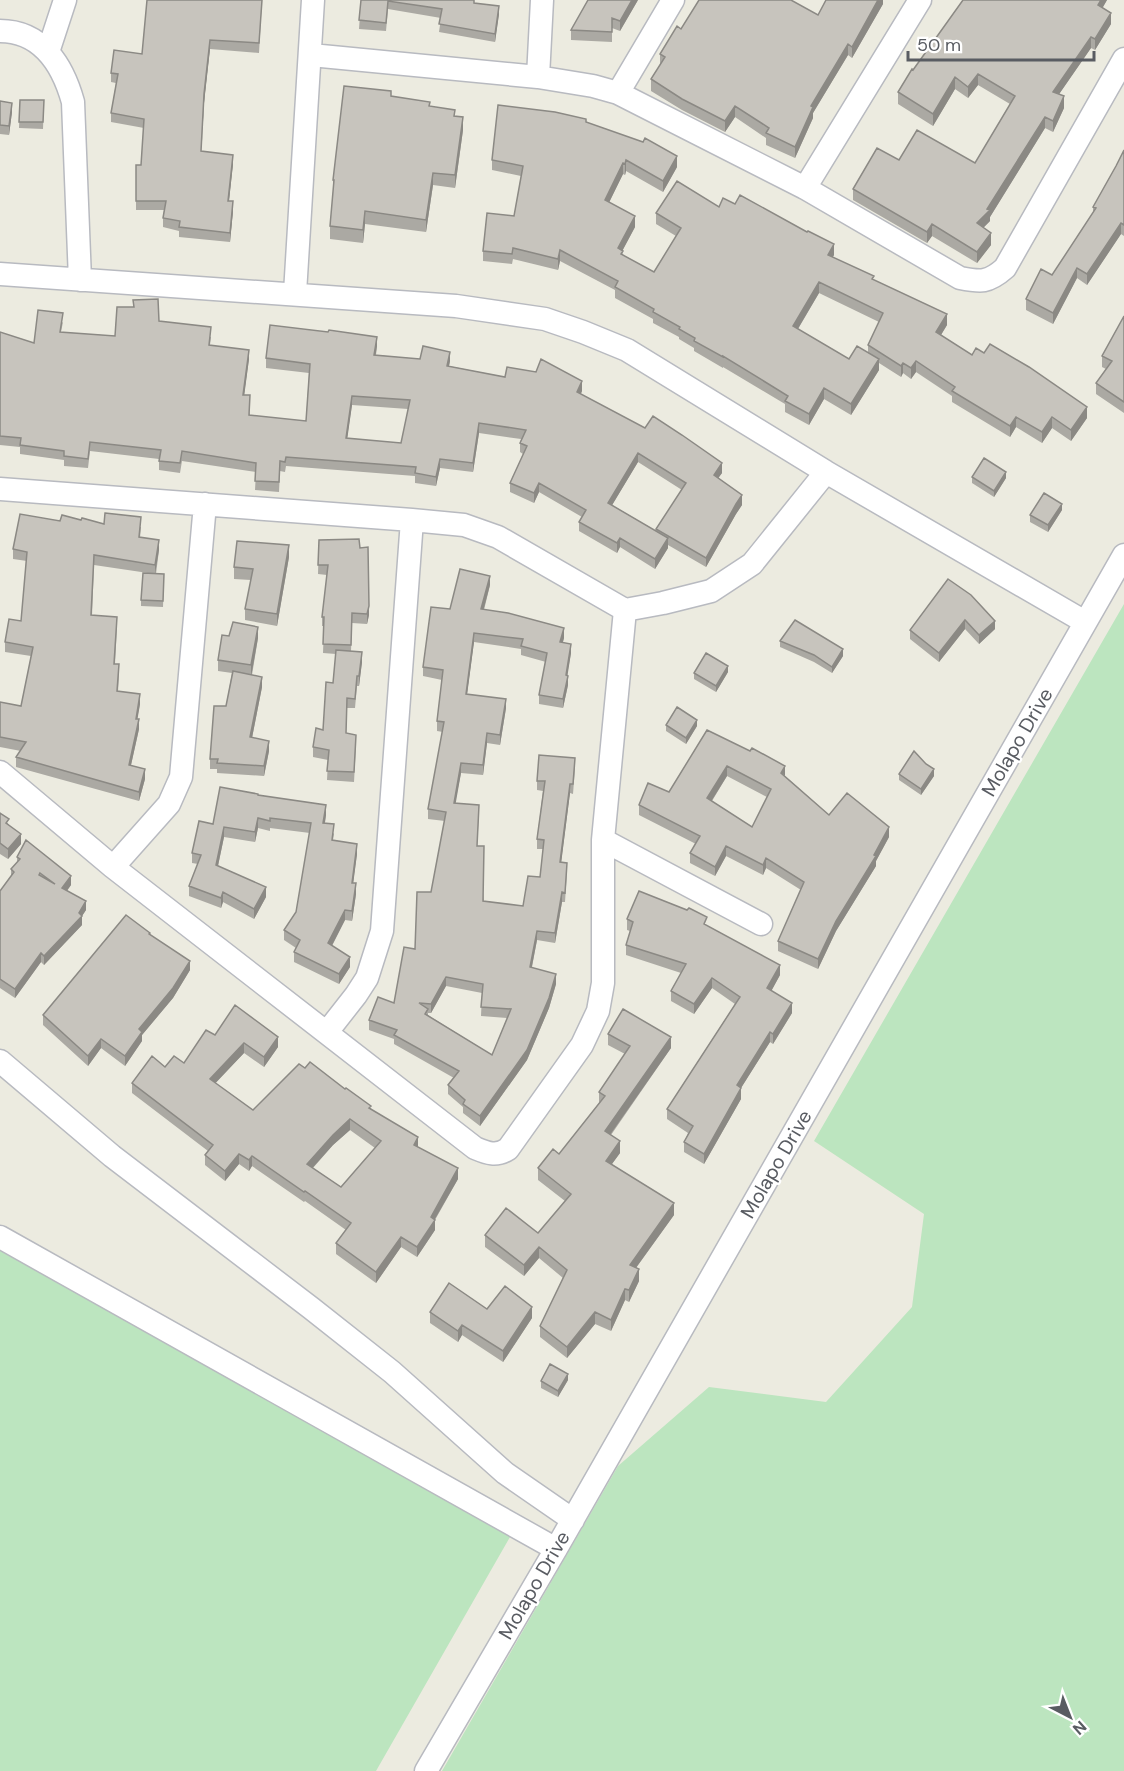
<svg xmlns="http://www.w3.org/2000/svg" width="1124" height="1771" viewBox="0 0 1124 1771" font-family="'DM Sans',sans-serif">
	<style>
		.green { fill: #bce5bf }
		.lines { fill: none; stroke-linecap: round; stroke-linejoin: round }
		.minor-casing { stroke: #b8bac0; stroke-width: 25 }
		.minor { stroke: #fff; stroke-width: 22 }
		.wall { fill: #aba9a3; fill-rule: evenodd }
		.shaded-wall { fill: #8b8984 }
		.building { fill: #c7c4bd; stroke: #8b8984; stroke-width: 1.5; fill-rule: evenodd }
		.labels { text-anchor: middle; dominant-baseline: central; stroke-width: 4.5; stroke-linejoin: round; paint-order: stroke }
		.street-label { font-size: 20px; fill: #595c62; stroke: #fff }
	</style>
	<rect width="100%" height="100%" fill="#ecebe0"/>
	<!-- green -->
	<path class="green" d="M1124 604V1771H442L618 1466 709 1387 826 1402 912 1307 924 1214 814 1141Z
		M0 1249 514 1530 376 1771H0Z"/>
	<g class="lines">
		<!-- minor casing -->
		<g class="minor-casing">
			<path id="minor" d="M0 31C42 31 63 66 73 102L80 280
				M48 52 65 0
				M311 55 538 77 593 86 618 93 805 188 960 278C981 282 988 283 1005 268L1124 59
				M538 77 542 0
				M618 93 673 0
				M805 188 920 0
				M0 274 456 306 545 319 583 332 627 350 826 472 1085 622
				M295 293 313 0
				M0 489 412 520 464 525 498 537 625 610 663 603 711 591 752 564 826 472
				M0 772 113 867 475 1148C487 1153 496 1157 508 1149L582 1045 598 1011 603 983V840L625 610
				M603 840 761 924
				M113 867 169 804 181 777 205 504
				M327 1032 356 995 367 978 382 931 412 520
				M0 1061 112 1156 311 1308 392 1372 505 1473 573 1520
				M0 1237 556 1549
				M426 1771 556 1549 1124 555"/>
		</g>
		<!-- minor -->
		<use href="#minor" class="minor"/>
	</g>
	<!-- wall -->
	<path class="wall" d="M262 0 259 53 210 49 204 103 201 151 233 164 229 201 233 211 230 242 179 237V231L163 227V218L164 210H136V165H141L144 128 111 122V113L116 83 111 82V73L142 54Z
		M361 0 475 3 499 14 495 42 439 32 441 18 388 9 386 31 359 29Z
		M638 0 620 31 612 28V42L571 40V30Z
		M883 0V4L852 58 848 55 813 113V118L795 158 766 145V138L735 117 725 132 682 110 651 91V79L660 65V54L681 29 818 15Z
		M963 0H1107L1102 8 1111 24 1095 50 1091 48 1059 94 1064 108 1053 132 1045 128 990 217V221L983 228 991 245 977 263 932 236 927 243 853 200V189L899 160 975 163 1010 104 978 85 968 98 955 89 933 126 898 104V92Z
		M391 96 430 106 455 116 463 130 455 188 433 185 426 232 365 224 363 243 330 239V226L333 192V180Z
		M20 100H44L43 129 19 128Z
		M0 101 12 112 9 135 0 134Z
		M586 122 677 167 663 192 626 171 625 175 623 174 609 202 635 227 622 251 623 255 654 272 676 236 656 224V213L719 207 834 255 832 257 874 280 947 325 941 335 972 355 1087 418 1071 441 1052 428 1042 443 1016 427 1010 437 952 402V396L916 372 911 379 903 373 901 377 879 363V370L851 415 824 399 809 425 785 412V404L723 367V368L694 351V348L679 339V337L653 323V319L615 298V290L560 261 558 270 513 259 512 264 483 261V251L514 216 521 176 492 170V160ZM819 293 879 322 868 345V353L849 359 798 329Z
		M1124 150V236L1121 234 1087 285 1077 278 1053 324 1026 310V299L1052 275 1093 213V207L1116 166Z
		M1124 316V413L1096 394V383L1106 369 1102 367V356Z
		M159 321 211 337 210 345 249 359 244 395 250 415 306 421 309 373 266 368V358L377 346 376 355 420 359 450 361 449 366 505 377 582 391 581 394 722 473 718 478 742 505 736 514 706 567 668 545V548L655 569 620 547 617 553 579 531V522L582 517 539 492 534 503 510 492V483L523 454 520 452V443L521 439 479 433 473 472 440 468 436 486 415 483V476L286 466 285 472 280 471 279 492 255 490 256 472 182 461 180 473 159 470V459L90 451 88 468 64 466V460L20 454V447L0 445V332L34 343 63 322 61 332 115 336ZM352 405 408 409 401 443 347 438ZM638 462 682 490 656 529V531L612 505Z
		M972 477 1006 478 994 497 972 483Z
		M1062 510 1048 532 1030 522V515Z
		M81 520 104 524 141 527 140 538 159 550 156 574H164L163 607 141 606V600L148 573 94 565 92 616 117 626 115 664 119 674 118 692 140 704 137 719 139 729 131 765 145 779 139 801 16 767V757L21 751 0 747V702L21 706 31 656 5 652V642L21 621 27 561 13 559V549L60 521Z
		M319 540 360 548 369 615 367 624 352 623 351 651 362 662 359 686H357L355 708H347L346 734 356 745 354 782 327 780 328 760 313 757V747L323 730 333 683 336 654 323 653 324 626H322V617L327 575 318 574Z
		M289 557 277 626 245 620V609L251 580 234 579V567Z
		M948 579 995 629 979 644 965 629 939 662 910 639V630Z
		M490 585 484 610 564 638 563 642 571 653 567 675 568 685 563 708 539 704V695L546 662 521 655V649L474 642 467 694 506 708 500 745 487 743 483 775 461 773 455 803 479 814 477 846 484 901 523 906 540 877 543 849H537V839L543 791 537 790V781L575 768 573 794 570 793 561 863 567 872 565 902H562L555 943 537 940 532 967 556 984 549 1008 527 1060 480 1126 463 1113V1107L448 1094V1085L454 1078 394 1044V1039L369 1030V1020L394 1003 415 949 431 892 445 821 428 819V809L443 732 437 731V721L442 680 423 676V667L450 609ZM446 986 482 993 481 1016 507 1018 492 1055 428 1015V1013H431Z
		M229 636 258 638 252 675 262 687 252 738 269 751 264 776 217 773V769H210V759L226 706 232 673 218 671V660Z
		M780 641 843 656 832 673 814 662 780 647Z
		M728 672 716 692 694 679V673Z
		M666 725 697 726 686 744 666 731Z
		M707 730 785 776 829 815 889 837 876 861V866L836 931 818 969 778 951V941L801 890 766 868 763 875 726 856 715 876 690 863V853L696 844 639 815V805L669 792ZM727 776 767 797 752 827 712 801Z
		M899 774 934 776 921 795 899 780Z
		M258 796 326 815 325 823 334 834 333 840 357 854 353 883 356 894 352 921 345 920 332 946 350 967 339 984 294 962V952L296 948 284 940V930L296 912 310 833 270 828V831L258 828 255 842 224 837 218 866 266 897 254 919 223 902 221 908 189 896V886L198 864 192 863V853L213 824Z
		M0 813 9 825 21 844 8 859 0 854Z
		M17 857 71 885 67 891 86 910 82 916V925L44 965 41 962 15 998 0 988V891L11 876V869L17 862Z
		M627 919 707 926 780 975 771 991 792 1013 773 1044 770 1042 741 1088V1099L704 1164 684 1152V1142L688 1133 667 1119V1109L735 1004 712 988 694 1014 671 1001V991L681 973 626 955V945L630 931 627 930Z
		M150 935 190 970 173 998 142 1035V1041L125 1066 101 1048 88 1066 43 1025V1015Z
		M608 1034 671 1048 611 1135 620 1153 612 1164 674 1215 636 1268 639 1281 629 1302 625 1300 611 1331 595 1324 567 1358 540 1337V1326L563 1278 539 1258 524 1276 485 1247V1235L538 1233 565 1201 538 1180V1168L559 1154 599 1103V1092L625 1054 608 1045Z
		M215 1035 278 1047 264 1067 244 1053 215 1083 253 1110 371 1109 458 1179 435 1220V1230L417 1257 401 1247 376 1283 336 1254V1243L346 1230 305 1201 304 1202 252 1166 249 1171 239 1164 225 1181 205 1165V1155L208 1151 132 1093V1083L165 1067 184 1063ZM350 1130 375 1148 341 1187 313 1168 333 1145Z
		M487 1309 532 1318 503 1362 462 1335 458 1342 430 1323V1312Z
		M568 1380 558 1397 541 1388V1381Z"/>
	<!-- shaded-wall -->
	<path class="shaded-wall" d="M632 0H638L620 31V21Z
		M878 0H883V4L852 58V47Z
		M1101 0H1107L1098 16V5Z
		M499 6V14L495 42V34Z
		M1111 13V24L1095 50V39Z
		M1091 37V48L1053 103V92Z
		M210 40V49L204 103 201 160 204 94Z
		M848 44V55L813 113V118L795 158V147L811 106Z
		M978 74V85L968 98V87Z
		M955 77V89L933 126V114Z
		M1064 96V108L1053 132V121Z
		M12 103V112L9 135V126Z
		M735 106V117L725 132V121Z
		M463 117V130L455 188V175Z
		M1045 117V128L990 217V221L977 234V223L987 209Z
		M233 155V164L228 210V201Z
		M677 156V167L663 192V181Z
		M626 160V171L625 175V164Z
		M623 163V174L605 211V200Z
		M433 173V185L426 232V220Z
		M233 201V211L230 242V233Z
		M365 211V224L363 243V230Z
		M635 216V227L618 259V248Z
		M1121 223V234L1087 285V274Z
		M932 224V236L927 243V232Z
		M991 233V245L977 263V252Z
		M834 244V255L828 266V255Z
		M560 250V261L558 270V259Z
		M1077 268V278L1053 324V313Z
		M819 282V293L793 337V326Z
		M947 314V325L936 343V332Z
		M377 337V346L374 364V355Z
		M249 350V359L243 405V395Z
		M450 352V361L447 375V366Z
		M879 359V370L851 415V404Z
		M916 361V372L911 379V368Z
		M903 363V373L901 377V366Z
		M582 381V391L577 401V392Z
		M824 388V399L809 425V414Z
		M352 396V405L346 448V438Z
		M1087 407V418L1071 441V430Z
		M1016 417V427L1010 437V426Z
		M1052 417V428L1042 443V432Z
		M479 423V433L473 472V463Z
		M638 453V462L608 512V503Z
		M440 459V468L436 486V477Z
		M722 463V473L714 484V475Z
		M1006 472V478L994 497V491Z
		M539 483V492L534 503V493Z
		M742 495V505L736 514 706 567V558L736 504Z
		M1062 504V510L1048 532V525Z
		M620 538V547L617 553V543Z
		M668 538V548L655 569V559Z
		M159 540V550L155 574V565Z
		M289 545V557L277 626V614Z
		M490 576V585L481 619V609Z
		M369 606V615L367 624V614Z
		M965 620V629L939 662V653Z
		M995 621V629L979 644V635Z
		M258 627V638L251 677V665Z
		M564 628V638L560 651V642Z
		M474 633V642L466 703V694Z
		M571 644V653L566 685V675Z
		M843 649V656L832 673V667Z
		M362 652V662L359 686V676Z
		M728 666V672L716 692V686Z
		M568 676V685L563 708V699Z
		M262 677V687L250 748V737Z
		M140 694V704L136 728V719Z
		M506 699V708L500 745V735Z
		M139 719V729L129 774V765Z
		M697 720V726L686 744V738Z
		M487 733V743L483 775V765Z
		M269 741V751L264 776V766Z
		M461 763V773L454 813V803Z
		M727 766V776L707 808V798Z
		M785 766V776L781 773Z
		M145 769V779L139 801V792Z
		M934 769V776L921 795V789Z
		M570 784V793L560 872V862Z
		M326 805V815L323 833V823Z
		M258 818V828L255 842V832Z
		M224 827V837L216 875V865Z
		M889 827V837L876 861V866L836 931 818 969V959L836 921Z
		M21 834V844L8 859V849Z
		M357 844V854L352 893V883Z
		M726 846V856L715 876V867Z
		M766 858V868L763 875V865Z
		M71 876V885L62 897V888Z
		M356 883V894L352 921V911Z
		M266 887V897L254 919V909Z
		M223 892V902L221 908V898Z
		M562 892V902L555 943V933Z
		M86 901V910L82 916V925L44 965V956L79 913Z
		M345 910V920L328 953V943Z
		M537 931V940L530 976V967Z
		M41 953V962L15 998V989Z
		M350 957V967L339 984V974Z
		M190 961V970L173 998 142 1035V1041L125 1066V1056L139 1029Z
		M780 965V975L767 999V988Z
		M556 974V984L549 1008 527 1060 480 1126V1116Z
		M446 977V986L431 1013V1004Z
		M712 978V988L694 1014V1004Z
		M792 1003V1013L773 1044V1034Z
		M770 1032V1042L741 1088V1099L704 1164V1154L737 1085Z
		M278 1037V1047L264 1067V1057Z
		M671 1037V1048L605 1142V1131Z
		M101 1039V1048L88 1066V1056Z
		M244 1043V1053L210 1089V1079Z
		M350 1119V1130L333 1145 307 1174V1164L333 1135Z
		M418 1137V1147L414 1145Z
		M620 1141V1153L606 1172V1161Z
		M239 1154V1164L225 1181V1171Z
		M252 1156V1166L249 1171V1160Z
		M458 1168V1179L432 1224 435 1220V1230L417 1257V1247L431 1217Z
		M674 1203V1215L630 1276V1265Z
		M401 1237V1247L376 1283V1272Z
		M539 1247V1258L524 1276V1265Z
		M639 1269V1281L629 1302V1290Z
		M625 1289V1300L611 1331V1320Z
		M532 1307V1318L503 1362V1351Z
		M595 1312V1324L567 1358V1347Z
		M462 1325V1335L458 1342V1331Z
		M568 1374V1380L558 1397V1391Z"/>
	<!-- building -->
	<path class="building" d="M147 0H262L259 43 210 40 204 94 201 151 233 155 228 201H233L230 233 179 227 180 221 163 218 166 201H136V165H141L144 119 111 113 118 74 111 73 114 50 142 54Z
		M361 0H474V3L499 6 495 34 439 24 442 9 388 1 386 23 359 20Z
		M588 0H632L620 21 612 18V32L571 30Z
		M699 0H791L818 15 826 0H878L852 47 848 44 811 106 813 107 795 147 766 133 769 128 735 106 725 121 682 99 651 79 665 57 660 54 677 26 681 29Z
		M963 0H1101L1098 5 1111 13 1095 39 1091 37 1053 92 1064 96 1053 121 1045 117 987 209 990 210 977 223 991 233 977 252 932 224 927 232 853 189 877 148 899 160 917 130 975 163 1015 96 978 74 968 87 955 77 933 114 898 92 912 69 913 70Z
		M344 86 391 91V96L430 102 429 106 455 110 454 116 463 117 455 175 433 173 426 220 365 211 363 230 330 226 334 180H333Z
		M20 100H44L43 122H19Z
		M0 101 12 103 9 126 0 125Z
		M498 105 555 112 586 119V122L643 142 645 138 677 156 663 181 626 160 625 164 623 163 605 200 635 216 618 248 623 251 621 254 654 272 681 228 656 213 677 181 719 207 723 198 735 204 740 195 807 232 808 231 834 244 828 255 874 276 872 279 947 314 936 332 972 355 976 348 984 353 990 344 1029 367 1087 407 1071 430 1052 417 1042 432 1016 417 1010 426 952 391 955 387 916 361 911 368 903 363 901 366 868 345 883 313 819 282 793 326 849 359 857 346 879 359 851 404 824 388 809 414 785 401 788 396 723 356V357L694 341 695 338 679 329 680 327 653 312 654 309 615 287 618 281 560 250 558 259 513 248 512 254 483 251 487 213 514 216 523 166 492 160Z
		M1124 150V225L1121 223 1087 274 1077 268 1053 313 1026 299 1041 269 1052 275 1096 208 1093 207 1116 166Z
		M158 299 159 321 211 327 209 345 249 350 243 395H250L249 415 306 421 310 364 266 358 270 325 328 332 329 330 377 337 374 355 420 359 423 346 450 352 447 366 505 377 507 367 536 372 541 359 582 381 577 392 645 428 653 416 682 435 722 463 714 475 742 495 736 504 706 558 656 529 686 483 638 453 608 503 668 538 655 559 620 538 617 543 579 522 586 510 539 483 534 493 510 483 527 446 520 443 526 430 479 423 473 463 440 459 436 477 415 473 416 467 286 457 285 462 280 461 279 482 255 481 256 463 182 451 180 463 159 461 161 450 90 442 88 459 64 456V451L20 445 21 438 0 436V332L34 343 38 310 63 313 60 332 115 336 117 307H134L133 300ZM352 396 410 400 401 443 346 438Z
		M1124 316V402L1096 383 1112 361 1102 356Z
		M984 458 1006 472 994 491 972 477Z
		M1044 493 1062 504 1048 525 1030 515Z
		M105 513 141 517 139 537 159 540 155 565 94 555 91 615 117 617 114 664H119L117 691 140 694 136 719H139L129 765 145 769 139 792 16 757 26 742 0 737V702L21 706 33 647 5 642 9 619 21 621 27 552 13 549 20 514 60 521 62 515 81 520 82 518 104 524Z
		M359 539 360 548 368 547 369 606 367 614 352 613 351 645 323 644 324 617H322L328 565H318L319 540Z
		M237 541 289 545 277 614 245 609 253 569 234 567Z
		M460 569 490 576 481 609 508 613 564 628 560 642 571 644 566 675 568 676 563 699 539 695 547 653 521 646 523 639 474 633 466 694 506 699 500 735 487 733 483 765 461 763 454 803 479 805 477 846H484L483 901 523 906 528 876 540 877 544 840 537 839 545 781H537L539 755 575 758 573 784H570L560 862 567 863 565 893 562 892 555 933 537 931 530 967 556 974 549 998 527 1050 480 1116 463 1104 465 1100 448 1085 459 1071 394 1035 397 1030 369 1020 378 997 394 1003 404 947 415 949 417 892H431L446 812 428 809 444 722 437 721 443 670 423 667 431 607 450 609ZM446 977 483 984 481 1007 511 1009 492 1055 425 1014 428 1009 419 1003 431 1004Z
		M143 573 164 574 163 601 141 600Z
		M948 579 971 595 995 621 979 635 965 620 939 653 910 630Z
		M795 620 843 649 832 667 814 655 780 641Z
		M233 622 258 627 251 665 218 660 222 635 229 636Z
		M336 650 362 652 359 676H357L355 699 347 698 346 733 356 735 354 772 327 771 329 750 313 747 316 728 323 730 326 682 333 683Z
		M706 653 728 666 716 686 694 673Z
		M233 671 262 677 250 737 269 741 264 766 217 763 218 759H210L214 706H226Z
		M677 707 697 720 686 738 666 725Z
		M707 730 750 751 752 748 785 766 781 773 829 815 847 793 889 827 874 855 876 856 836 921 818 959 778 941 804 882 766 858 763 865 726 846 715 867 690 853 700 836 639 805 648 783 669 792ZM727 766 771 789 752 827 707 798Z
		M914 751 926 764 934 769 921 789 899 774Z
		M220 787 258 794V795L326 805 323 823 334 824 332 840 357 844 352 883H356L352 911 345 910 328 943 350 957 339 974 294 952 300 940 284 930 296 912 311 823 270 818V821L258 818 255 832 224 827 216 865 266 887 254 909 223 892 221 898 189 886 201 855 192 853 199 821 213 824Z
		M0 813 9 819 6 823 21 834 8 849 0 843Z
		M26 840 71 876 62 888 86 901 79 913 82 916 44 956 41 953 15 989 0 979V891L14 872 11 869 20 859 17 857ZM40 873 55 884 39 875Z
		M639 891 687 910 689 908 707 917 704 924 780 965 767 988 792 1003 773 1034 770 1032 737 1085 741 1088 704 1154 684 1142 693 1126 667 1109 740 997 712 978 694 1004 671 991 686 964 626 945 633 922 627 919Z
		M126 915 150 933 149 934 190 961 173 988 139 1029 142 1032 125 1056 101 1039 88 1056 43 1015Z
		M235 1005 278 1037 264 1057 244 1043 210 1079 253 1110 299 1064 305 1068 310 1062 345 1089 346 1088 371 1106 369 1108 418 1137 414 1145 458 1168 431 1217 435 1220 417 1247 401 1237 376 1272 336 1243 351 1223 305 1191 304 1192 252 1156 249 1160 239 1154 225 1171 205 1155 213 1145 132 1083 152 1056 165 1067 174 1056 184 1063 206 1030 215 1035ZM350 1119 381 1141 341 1187 307 1164 333 1135Z
		M623 1009 671 1037 605 1131 620 1141 606 1161 674 1203 630 1265 639 1269 629 1290 625 1289 611 1320 595 1312 567 1347 540 1326 567 1270 539 1247 524 1265 485 1235 506 1208 538 1233 571 1194 538 1168 553 1149 559 1154 605 1096 599 1092 630 1046 608 1034Z
		M449 1283 487 1309 505 1286 532 1307 503 1351 462 1325 458 1331 430 1312Z
		M550 1364 568 1374 558 1391 541 1381Z"/>
	<g class="labels">
		<!-- street labels -->
		<g class="street-label">
			<text transform="translate(1017 742) rotate(-60)">Molapo Drive</text>
			<text transform="translate(776 1164) rotate(-60)">Molapo Drive</text>
			<text transform="translate(534 1585) rotate(-60)">Molapo Drive</text>
		</g>
	</g>
	<!-- north arrow -->
	<g transform="translate(1070 1717) rotate(138)" stroke="#ffffff" stroke-width="4.5" paint-order="stroke">
	<path d="M0-4.5L10 22L0 15L-10 22Z" fill="#595c62"/>
	<text y="-9" font-size="16" font-weight="bold" text-anchor="middle" fill="#595c62">N</text>
	</g>
	<!-- scale -->
	<path d="M908 51v9h186v-9" fill="none" stroke="#595c62" stroke-width="3"/>
	<text x="917" y="51" font-size="18" fill="#595c62" stroke="#ffffff" stroke-width="4.5" paint-order="stroke">50 m</text>
</svg>
